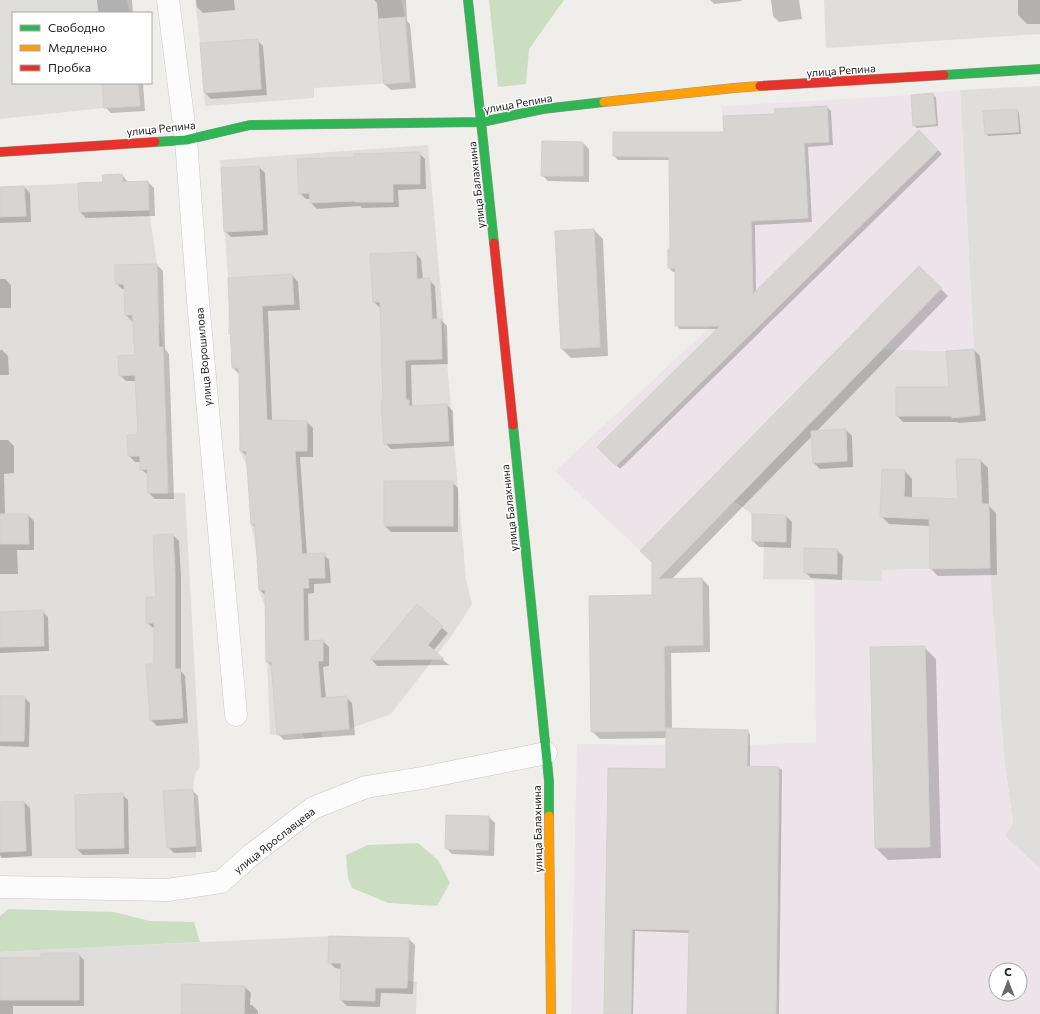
<svg xmlns="http://www.w3.org/2000/svg" width="1040" height="1014" viewBox="0 0 1040 1014" font-family="Commissioner,sans-serif">
	<style>
		.residential { fill: #dfdedc }
		.industrial { fill: #ede4e9; fill-rule: evenodd }
		.forest { fill: #cbdec1 }
		.shadow { fill: #0003 }
		.building { fill: #d7d4d2; stroke: #d3d0cc }
		.lines { fill: none; stroke-linecap: round; stroke-linejoin: round }
		.street-casing { stroke: #c9c8c7; stroke-width: 23 }
		.fast-casing { stroke: #999a82; stroke-width: 10 }
		.slow-casing { stroke: #999a82; stroke-width: 10 }
		.jam-casing { stroke: #999a82; stroke-width: 10 }
		.street { stroke: #fdfcfc; stroke-width: 22 }
		.fast { stroke: #30b455; stroke-width: 9 }
		.slow { stroke: #ff9f0a; stroke-width: 9 }
		.jam { stroke: #e5322d; stroke-width: 9 }
		.labels { text-anchor: middle; dominant-baseline: central; stroke-width: 3; stroke-linejoin: round; paint-order: stroke }
		.street-label { font-size: 11px; fill: #222; stroke: #fff }
	</style>
	<rect width="100%" height="100%" fill="#f0eeeb"/>
	<!-- residential -->
	<path class="residential" d="M0 0H127L130 13H13V83H138L140 106 104 108 0 119Z
		M195 0H401L405 17 410 82 314 88V98L205 106 200 43Z
		M824 0H1040V34L826 48Z
		M1040 86V869L1005 836 1013 823 1005 765 930 569 883 570 882 581 763 579 764 542 752 541V514L734 501 882 349 946 351 974 349 960 90Z
		M428 145 466 579 472 604 453 634 391 714 349 729 321 731 322 737 304 739 303 733 270 735 265 607 259 590 257 557 251 524 247 467 240 451 239 368H232V354L238 335H228L229 307 228 278 220 160Z
		M122 174 123 182 148 181 149 210 157 264 158 315 163 347 168 493H185L200 767 195 774 193 789 196 846V858H0V187L102 182V175Z
		M329 936 409 938 408 981 417 982 416 1014H0V952Z"/>
	<!-- industrial -->
	<path class="industrial" d="M960 90 974 349 946 351 882 349 664 573 555 471 728 310 722 106 911 95Z
		M990 568 1005 765 1013 823 1005 836 1040 869V1014H571L577 744 698 745V729L748 730V745L816 742 814 580 882 581V570ZM996 970H1020V994H996Z"/>
	<!-- forest -->
	<path class="forest" d="M489 0H564L529 49 526 84 498 87Z
		M418 843 438 860 450 883 437 906 388 903 352 888 348 878 346 855 368 845Z
		M8 909 114 912 150 921 194 922 200 942 0 952V916Z"/>
	<!-- shadow -->
	<path class="shadow" d="M97 0H132L133 13H99L98 10Z
		M196 0H234L235 10 203 13 197 7Z
		M374 0H406L407 21 410 24 416 88 391 90 384 84 377 3Z
		M710 0H741L742 1 714 4Z
		M771 0H799L802 19 779 22 773 16Z
		M1018 0H1040V24H1027L1018 15Z
		M257 40 263 46 267 95 211 99 205 93 201 44Z
		M103 83H143L145 111 111 113 105 107Z
		M933 95 936 97 938 126 917 128 914 125Z
		M827 107 831 111 833 145 808 147 812 222 755 225 756 292 919 132 942 154 620 469 598 447 718 329H680L676 325V272H673L669 268V250H671L670 160H618L614 156 725 133 776 115Z
		M1017 110 1019 113 1021 134 988 136 986 133Z
		M583 143 589 149V182L548 181 542 175Z
		M419 153 425 159 426 189 398 190 399 207 362 208 360 206 317 209 311 203V199H306L300 193 355 158Z
		M259 167 265 173 268 235 231 237 225 231Z
		M122 175 128 182H148L154 188 155 216 86 218 80 212 79 184 104 183Z
		M24 187 30 193 31 222 0 223V188Z
		M594 230 603 239 608 356 571 358 562 349Z
		M415 253 421 259 423 280H429L435 286 437 320H441L447 326 448 364 411 365 412 404 414 407 447 405 453 411 454 446 391 449 385 443 381 308H380L374 302 371 255Z
		M157 265 163 271 165 349 169 354 174 499H155L149 493 148 475 141 469V462H135L129 456 139 435 137 381H126L120 375 136 356 134 321H132L126 315 125 289H122L116 283Z
		M919 267 948 296 816 432 846 430 852 436 853 467 820 469 814 463 813 435 672 579H702L709 586 710 652 671 653 672 729 747 731 750 734V767L779 768 782 770 779 1014H688L690 933 635 931 633 1014H605L666 770 667 738 600 739 592 731 654 596 653 562Z
		M292 275 298 282 300 310 268 311 272 421 307 422 313 428V457H300L307 555 323 554 329 560 331 583 314 584V593L308 594 309 642 323 641 329 647V666L323 667 326 699 346 697 352 703 355 735 284 740 278 734 272 667 267 661 266 596 260 590 256 528 252 524 248 457 241 451 239 374 233 368 229 279Z
		M0 279H5L11 285V308H0Z
		M0 350H2L8 356 9 375H0Z
		M974 350 980 356 986 421 959 423 957 422H903L897 416 950 388Z
		M0 440H8L14 446V473L4 474 5 515H28L34 521V550H17L18 574H0Z
		M980 460 988 468 989 506 996 513 997 575 938 576 931 569 930 526 889 524 881 516 905 471 912 479V498L959 500Z
		M452 482 458 488V532H391L385 526Z
		M753 515 786 516 792 522 791 548 759 547 753 541Z
		M173 535 179 541 181 578V671L185 676 188 723 157 726 151 720 155 665V629L147 623 157 598Z
		M837 550 843 556 842 580 811 578 805 572Z
		M417 606 448 633 433 651 449 665 377 666 372 660Z
		M42 611 48 617 49 651 0 653V613Z
		M924 647 936 659 941 858 888 860 876 848Z
		M0 697H24L30 703 29 747 0 746Z
		M192 790 198 796 202 852 174 853 168 847Z
		M122 794 128 800 129 854 83 855 77 849 76 796Z
		M24 802 30 808 32 856 2 858 0 855V803Z
		M489 817 495 823 494 856 452 854 446 848Z
		M409 939 415 945 413 994 381 993 380 1007 347 1006 341 1000 342 969 335 968 329 962Z
		M78 954 84 960V1006H13V1014H0V959L42 958Z
		M245 987 251 993 250 1005H252L258 1011V1014H182Z"/>
	<!-- building -->
	<path class="building" d="M405 17 410 82 384 84 378 19Z
		M258 39 261 89 204 93 200 43Z
		M102 83H138L140 106 104 108Z
		M933 93 936 124 913 126 911 95Z
		M827 106 829 142 804 143 808 218 751 221 753 294 919 130 938 150 616 466 597 447 720 326H675V268H668V249H670L669 157 613 156V132H724L723 116 775 114 774 109Z
		M1017 109 1019 132 985 134 983 111Z
		M542 141 583 142V176H541Z
		M420 152V184H393V202H355L354 201 310 203 309 193 299 194 297 159 354 157 353 154Z
		M259 166 263 230 224 232 221 168Z
		M122 174 123 182 148 181 149 210 79 212 78 183 103 182 102 175Z
		M24 186 26 216 0 217V187Z
		M594 229 600 347 561 349 555 231Z
		M416 252 417 279 430 278 432 319H441L442 359 405 360 406 400H409V406L447 404 449 441 384 444 381 401H383L380 302H373L370 254Z
		M157 264 159 347H163L168 493H148L147 469 140 470V456H128L127 435 138 434 135 375 119 376 118 356 135 355 132 315H125L124 284H115V265Z
		M919 266 942 288 658 579 702 578 703 645 664 646 665 731 591 732 589 596 652 595V562L640 551Z
		M292 274 294 304 262 306 267 420 307 421V451H295L302 554 324 553 325 578H308L309 588H303L304 641 323 640V661H318L321 698 347 696 349 729 277 735 271 662H266L265 590H259L255 524H251L246 451H240L239 368H232L228 278Z
		M974 349 980 415 952 418V416H896V387H949L946 351Z
		M846 429 847 461 813 463 811 431Z
		M956 459H980L982 504H989L990 568 930 569 929 519 880 517 882 469 905 470 904 497 958 499Z
		M384 481H453V526H384Z
		M0 514H28L29 544H0Z
		M752 514 786 515V542L752 541Z
		M173 534 175 571V669H180L183 718 150 720 146 664H154V623H146V597H156L153 535Z
		M804 548 837 549V574L804 573Z
		M417 604 443 626 428 645 444 659 370 660Z
		M43 610 44 646 0 647V612Z
		M925 646 930 847 875 848 870 647Z
		M0 696H25L24 741H0Z
		M666 728 748 730 747 766 779 767 776 1014H687L689 930 632 929 631 1014H604L608 768 666 769Z
		M193 789 196 846 167 848 163 791Z
		M123 793 124 848 76 849 75 795Z
		M24 801 26 851 0 852V802Z
		M446 815 489 816 488 850 445 849Z
		M329 936 409 938 407 988H375V1001L340 1000 341 963H328Z
		M41 953H79V1000H0V958L41 957Z
		M182 984 245 986 244 1014H181Z"/>
	<g class="lines">
		<!-- street casing -->
		<g class="street-casing">
			<path id="street" d="M168 0 186 140 198 301 236 715
				M0 887 167 890 221 882 251 855 313 808 366 787 422 778 546 753"/>
		</g>
		<!-- fast casing -->
		<g class="fast-casing">
			<path id="fast" d="M468 0 494 243
				M944 75 1040 69
				M155 142 186 140 250 125 482 122 543 109 604 102
				M513 425 549 781V816"/>
		</g>
		<!-- slow casing -->
		<g class="slow-casing">
			<path id="slow" d="M604 102 734 88 760 86
				M549 816 551 1014"/>
		</g>
		<!-- jam casing -->
		<g class="jam-casing">
			<path id="jam" d="M760 86 944 75
				M0 152 155 142
				M494 243 513 425"/>
		</g>
		<!-- street -->
		<use href="#street" class="street"/>
		<!-- fast -->
		<use href="#fast" class="fast"/>
		<!-- slow -->
		<use href="#slow" class="slow"/>
		<!-- jam -->
		<use href="#jam" class="jam"/>
	</g>
	<g class="labels">
		<!-- street labels -->
		<g class="street-label">
			<text transform="translate(841 70) rotate(-4)">улица Репина</text>
			<text transform="translate(518 103) rotate(-10)">улица Репина</text>
			<text transform="translate(161 128) rotate(-6)">улица Репина</text>
			<text transform="translate(476 185) rotate(-96)">улица Балахнина</text>
			<text transform="translate(203 357) rotate(-95)">улица Ворошилова</text>
			<text transform="translate(509 508) rotate(-96)">улица Балахнина</text>
			<text transform="translate(537 829) rotate(-91)">улица Балахнина</text>
			<text transform="translate(274 840) rotate(-38)">улица Ярославцева</text>
		</g>
	</g>
	<!-- legend -->
	<rect x="12" y="12" width="140" height="72" fill="#ffffff" stroke="#a7a7a7"/>
	<rect x="20" y="25" width="20" height="6" fill="#30b455" stroke="#a7a7a7"/>
	<text x="48" y="32" font-size="12" fill="#222222">Свободно</text>
	<rect x="20" y="45" width="20" height="6" fill="#ff9f0a" stroke="#a7a7a7"/>
	<text x="48" y="52" font-size="12" fill="#222222">Медленно</text>
	<rect x="20" y="65" width="20" height="6" fill="#e5322d" stroke="#a7a7a7"/>
	<text x="48" y="72" font-size="12" fill="#222222">Пробка</text>
	<!-- north arrow -->
	<g transform="translate(1008 982)"><circle r="19" fill="#ffffff" stroke="#a7a7a7"/>
	<path d="M0-3L7 15L0 10L-7 15Z" fill="#6a6968"/>
	<text y="-6" font-size="11" font-weight="bold" text-anchor="middle" fill="#222222">С</text>
	</g>
</svg>
